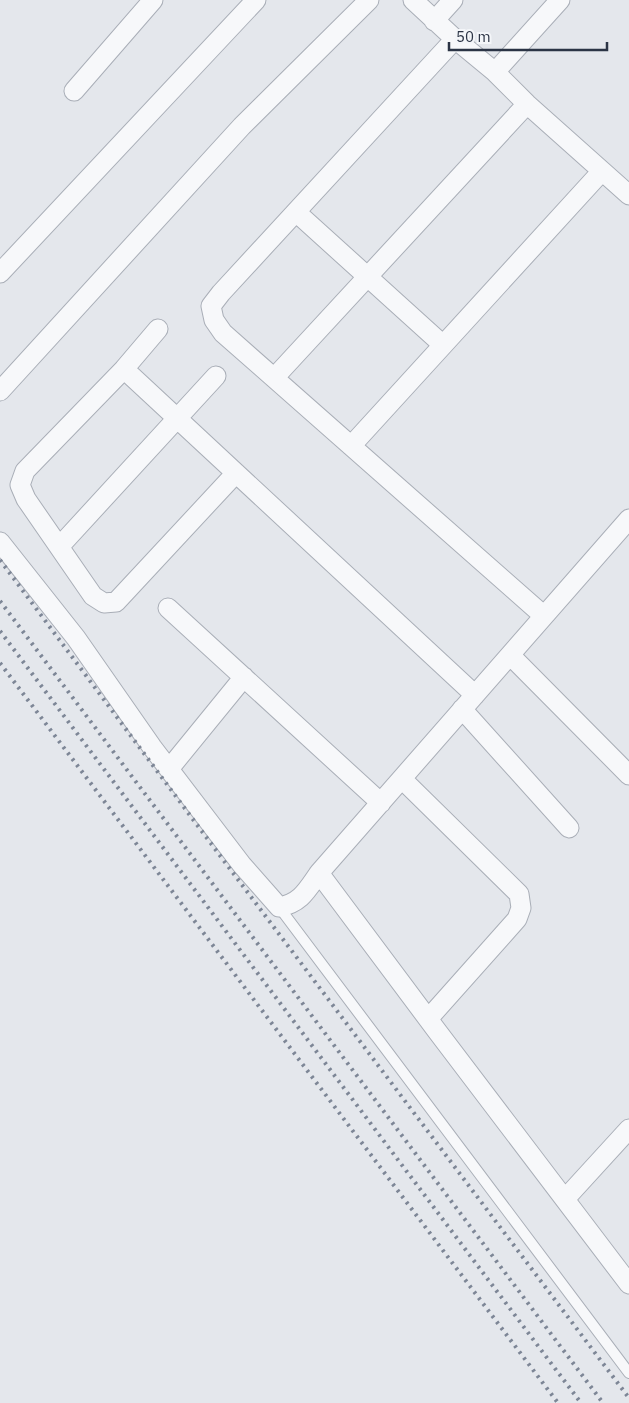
<svg xmlns="http://www.w3.org/2000/svg" width="629" height="1403" viewBox="0 0 629 1403" font-family="'IBM Plex Sans',sans-serif">
	<style>
		.lines { fill: none; stroke-linecap: round; stroke-linejoin: round }
		.service-casing { stroke: #a9aeb7; stroke-width: 12 }
		.minor-casing { stroke: #a9aeb7; stroke-width: 21 }
		.service { stroke: #f7f8fa; stroke-width: 10 }
		.minor { stroke: #f7f8fa; stroke-width: 19 }
		.rail { stroke: #7d8696; stroke-width: 4; stroke-dasharray: 2.5 5; stroke-linecap: butt }
	</style>
	<rect width="100%" height="100%" fill="#e4e7ec"/>
	<g class="lines">
		<!-- service casing -->
		<g class="service-casing">
			<path id="service" d="M279 907 629 1373"/>
		</g>
		<!-- minor casing -->
		<g class="minor-casing">
			<path id="minor" d="M413 0 455 39 495 72 527 104 629 195
				M434 21 453 0
				M455 39 221 293 211 306 214 320 223 333 544 616
				M495 72 560 0
				M74 91 153 0
				M296 212 443 345
				M0 273 256 0
				M158 329 124 369 25 471 20 485 26 499 93 596 104 603 116 602 236 473
				M124 369 475 695
				M274 378 527 104
				M0 391 242 126 369 0
				M351 446 602 171
				M0 542 76 638 152 747 242 865 279 907C301 903 307 890 319 873L629 519
				M59 547 216 376
				M168 608 381 803
				M510 655 629 775
				M462 709 569 828
				M169 769 244 677
				M402 779 519 894 521 908 517 919 428 1019
				M319 873 437 1031 629 1284
				M565 1199 629 1129"/>
		</g>
		<!-- service -->
		<use href="#service" class="service"/>
		<!-- minor -->
		<use href="#minor" class="minor"/>
		<!-- rail -->
		<path class="rail" d="M0 560 227 865 629 1398
			M0 601 603 1403
			M0 631 581 1403
			M0 663 558 1403"/>
	</g>
	<!-- scale -->
	<path d="M449 42v8h158v-8" fill="none" stroke="#2b3445" stroke-width="2.5"/>
	<text x="456" y="42" font-size="15" fill="#2b3445" stroke="#f4f6f9" stroke-width="4" paint-order="stroke">50 m</text>
</svg>
